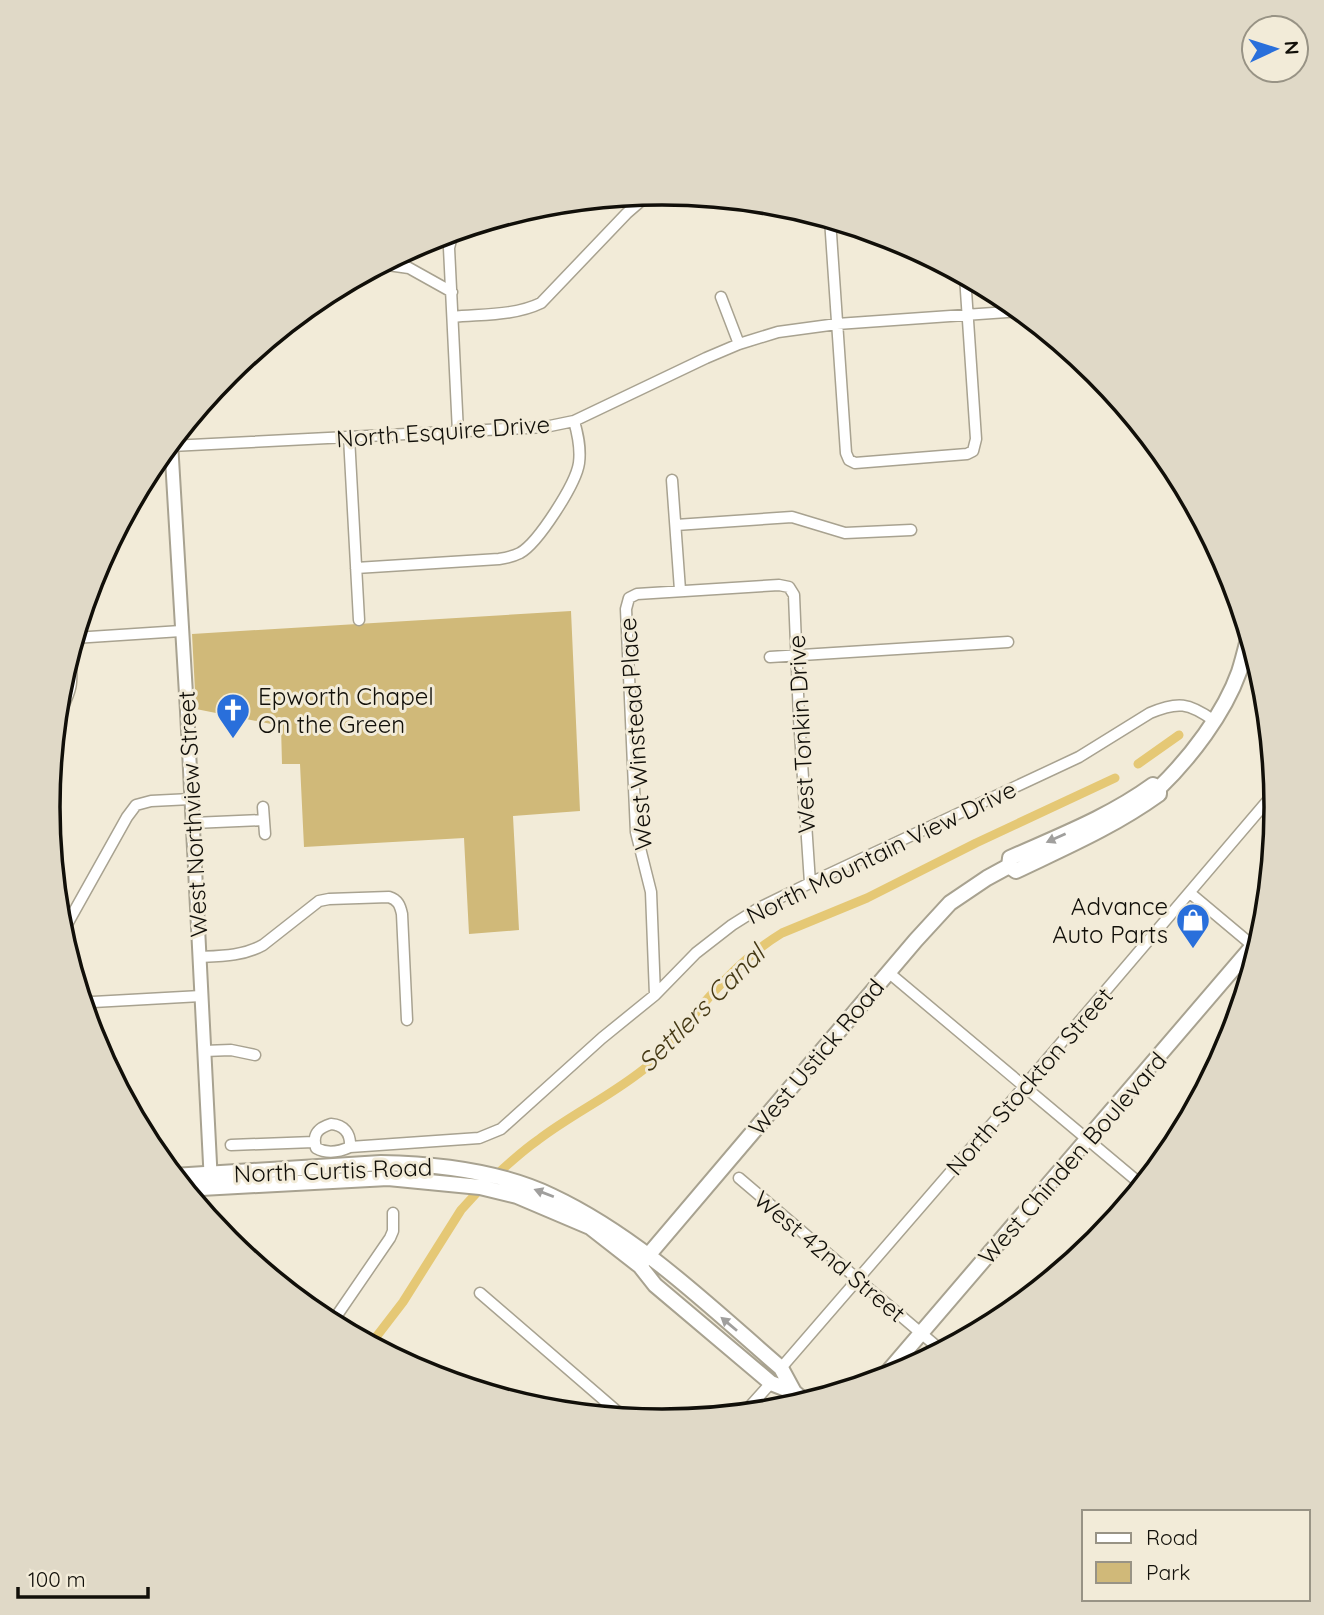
<svg xmlns="http://www.w3.org/2000/svg" width="1324" height="1615" viewBox="0 0 1324 1615" font-family="Quicksand,sans-serif">
	<style>
		.green { fill: #d0b979 }
		.lines { fill: none; stroke-linecap: round; stroke-linejoin: round }
		.canal { stroke: #e5c875; stroke-width: 9 }
		.minor-casing { stroke: #a8a290; stroke-width: 13 }
		.tertiary-casing { stroke: #a8a290; stroke-width: 16 }
		.secondary-casing { stroke: #a8a290; stroke-width: 18 }
		.primary-casing { stroke: #a8a290; stroke-width: 18 }
		.minor { stroke: #fff; stroke-width: 10 }
		.tertiary { stroke: #fff; stroke-width: 12 }
		.secondary { stroke: #fff; stroke-width: 14 }
		.primary { stroke: #fff; stroke-width: 14 }
		.oneway { fill: #a09f9d }
		.labels { text-anchor: middle; dominant-baseline: central; stroke-width: 6; stroke-linejoin: round; paint-order: stroke }
		.street-label { font-size: 24px; fill: #110f09; stroke: #f2ebd8 }
		.poi-label { font-size: 24px; fill: #110f09; stroke: #f2ebd8; text-anchor: start }
		.water-label { font-size: 26px; font-style: italic; fill: #453915; stroke: #f2ebd8 }
		.rim { fill: none; stroke: #110f09; stroke-width: 3.5 }
	</style>
	<rect width="100%" height="100%" fill="#f2ebd8"/>
	<!-- green -->
	<path class="green" d="M571 611 580 811 513 816 519 930 469 934 464 838 304 847 300 764H282L281 726 196 709 192 634Z"/>
	<g class="lines">
		<!-- canal -->
		<path class="canal" d="M1138 764 1179 735
			M493 1178C507 1165 522 1151 538 1140 573 1113 615 1094 649 1065 669 1049 683 1029 699 1009 723 980 749 953 782 933L867 898 976 843 1115 778
			M370 1345 403 1302 461 1210 482 1187"/>
		<!-- minor casing -->
		<g class="minor-casing">
			<path id="minor" d="M830 219 846 453 849 460 855 463 967 454 973 451 976 439 965 276
				M453 232 449 248 458 432
				M381 264 409 268 452 292
				M721 297 739 344
				M453 317C481 314 514 316 541 303L627 213 649 194
				M349 437 359 620
				M171 446 545 427 574 421 706 358 739 344 778 332 837 324 1022 311
				M672 480 680 590
				M676 525 792 517 845 533 911 530
				M356 568 499 559C506 558 514 556 520 553 538 543 576 484 579 463 581 448 578 435 574 421
				M74 638 181 631
				M770 657 1008 642
				M56 720C73 689 73 684 70 650
				M263 807 265 834
				M193 823 264 820
				M1190 893 1258 950
				M61 935 127 817 136 805 151 801 191 799
				M199 957C222 956 243 956 263 945L319 901 329 899 389 897C398 900 400 905 402 914L407 1020
				M888 972 1143 1186
				M655 995 651 892 636 832 626 609 629 598 637 594 779 585 789 587 794 595 799 718 810 883
				M81 999 93 1002 201 996
				M204 1051 231 1050 255 1055
				M331 1124C344 1125 351 1133 350 1147 339 1152 327 1154 316 1148 312 1134 318 1128 331 1124Z
				M231 1145 314 1142
				M350 1147 479 1138 501 1129 602 1038 655 995 696 953 732 925 759 908 810 883 1079 757 1150 713C1178 701 1189 703 1213 720
				M739 1178 942 1351
				M480 1293 626 1419
				M331 1324 390 1238 393 1231V1213
				M781 1368 992 1124 1275 792
				M743 1414 771 1383"/>
		</g>
		<!-- tertiary casing -->
		<g class="tertiary-casing">
			<path id="tertiary" d="M171 442 187 711 211 1183"/>
		</g>
		<!-- secondary casing -->
		<g class="secondary-casing">
			<path id="secondary" d="M1009 866 1016 871C1066 847 1113 827 1159 794V788C1190 758 1224 714 1239 672 1243 660 1246 647 1249 635
				M640 1265 916 940 950 903 987 878 1009 866 1010 858C1059 836 1109 817 1153 785L1159 788"/>
		</g>
		<!-- primary casing -->
		<g class="primary-casing">
			<path id="primary" d="M173 1176 381 1163C439 1164 500 1171 552 1196 639 1237 709 1306 781 1368L794 1392
				M183 1189 388 1178 480 1187 517 1196 590 1227 640 1266 655 1285 771 1383 794 1392 807 1403
				M880 1381 1263 934"/>
		</g>
		<!-- minor -->
		<use href="#minor" class="minor"/>
		<!-- tertiary -->
		<use href="#tertiary" class="tertiary"/>
		<!-- secondary -->
		<use href="#secondary" class="secondary"/>
		<!-- primary -->
		<use href="#primary" class="primary"/>
	</g>
	<!-- one-way arrows -->
	<defs><path id="oneway-solid" d="M-6-.8H1V-3.2L6.5 0L1 3.2V.8H-6Z" transform="scale(1.75)"/></defs>
	<g class="oneway">
		<use href="#oneway-solid" transform="translate(1056 838) rotate(156)"/>
		<use href="#oneway-solid" transform="translate(544 1193) rotate(-159)"/>
		<use href="#oneway-solid" transform="translate(729 1324) rotate(-140)"/>
	</g>
	<!-- icons -->
	<defs>
		<g id="church-pin" transform="scale(1.75)"><path d="M0 17L-7.5 6A9.5 9.5 0 1 1 7.5 6Z" fill="#296fdb" stroke="#f2ebd8"/><path d="M-1.2-6h2.4v3.5h3.3v2.4h-3.3V6h-2.4V-.1h-3.3v-2.4h3.3Z" fill="#fff"/></g>
		<g id="shop-pin" transform="scale(1.75)"><path d="M0 17L-7.5 6A9.5 9.5 0 1 1 7.5 6Z" fill="#296fdb" stroke="#f2ebd8"/><path d="M-5-2.5h2.3a2.7 3.5 0 0 1 5.4 0H5L5.5 6h-11ZM-1.5-2.5h3a1.5 2.3 0 0 0-3 0Z" fill="#fff"/></g>
	</defs>
	<g fill-rule="evenodd">
		<use href="#church-pin" x="233" y="710"/>
		<use href="#shop-pin" x="1193" y="920"/>
	</g>
	<g class="labels">
		<!-- street labels -->
		<g class="street-label">
			<text transform="translate(443 431) rotate(-4)">North Esquire Drive</text>
			<text transform="translate(635 734) rotate(-94)">West Winstead Place</text>
			<text transform="translate(801 734) rotate(-93)">West Tonkin Drive</text>
			<text transform="translate(192 814) rotate(-93)">West Northview Street</text>
			<text transform="translate(881 852) rotate(-26)">North Mountain View Drive</text>
			<text transform="translate(816 1057) rotate(-50)">West Ustick Road</text>
			<text transform="translate(1029 1081) rotate(-49)">North Stockton Street</text>
			<text transform="translate(1072 1158) rotate(-49)">West Chinden Boulevard</text>
			<text transform="translate(333 1170) rotate(-2)">North Curtis Road</text>
			<text transform="translate(830 1256) rotate(40)">West 42nd Street</text>
		</g>
		<!-- poi labels -->
		<g class="poi-label">
			<text x="258" y="696">Epworth Chapel<tspan x="258" dy="28">On the Green</tspan></text>
			<text x="1168" y="906" text-anchor="end">Advance<tspan x="1168" dy="28">Auto Parts</tspan></text>
		</g>
		<!-- water labels -->
		<g class="water-label">
			<text transform="translate(701 1008) rotate(-45)">Settlers Canal</text>
		</g>
	</g>
	<!-- crop -->
	<path d="M0 0H1324V1615H0ZM60 807a602 602 0 1 1 1204 0a602 602 0 1 1-1204 0Z" fill="#e0d9c7" fill-rule="evenodd"/>
	<path class="rim" d="M60 807a602 602 0 1 1 1204 0a602 602 0 1 1-1204 0Z"/>
	<!-- legend -->
	<rect x="1082" y="1510" width="228" height="91" fill="#f2ebd8" stroke="#989385" stroke-width="2"/>
	<rect x="1096" y="1533" width="35" height="10" fill="#ffffff" stroke="#989385" stroke-width="2"/>
	<text x="1146" y="1545" font-size="21" fill="#110f09">Road</text>
	<rect x="1096" y="1562" width="35" height="21" fill="#d0b979" stroke="#989385" stroke-width="2"/>
	<text x="1146" y="1580" font-size="21" fill="#110f09">Park</text>
	<!-- north arrow -->
	<g transform="translate(1275 49) rotate(86)"><circle r="33" fill="#f2ebd8" stroke="#989385" stroke-width="2"/>
	<path d="M0-5L12 26L0 18L-12 26Z" fill="#296fdb"/>
	<text y="-10" font-size="19" font-weight="bold" text-anchor="middle" fill="#110f09">N</text>
	</g>
	<!-- scale -->
	<path d="M18 1587v10h130v-10" fill="none" stroke="#110f09" stroke-width="3.5"/>
	<text x="28" y="1587" font-size="21" fill="#110f09" stroke="#f2ebd8" stroke-width="5" paint-order="stroke">100 m</text>
</svg>
